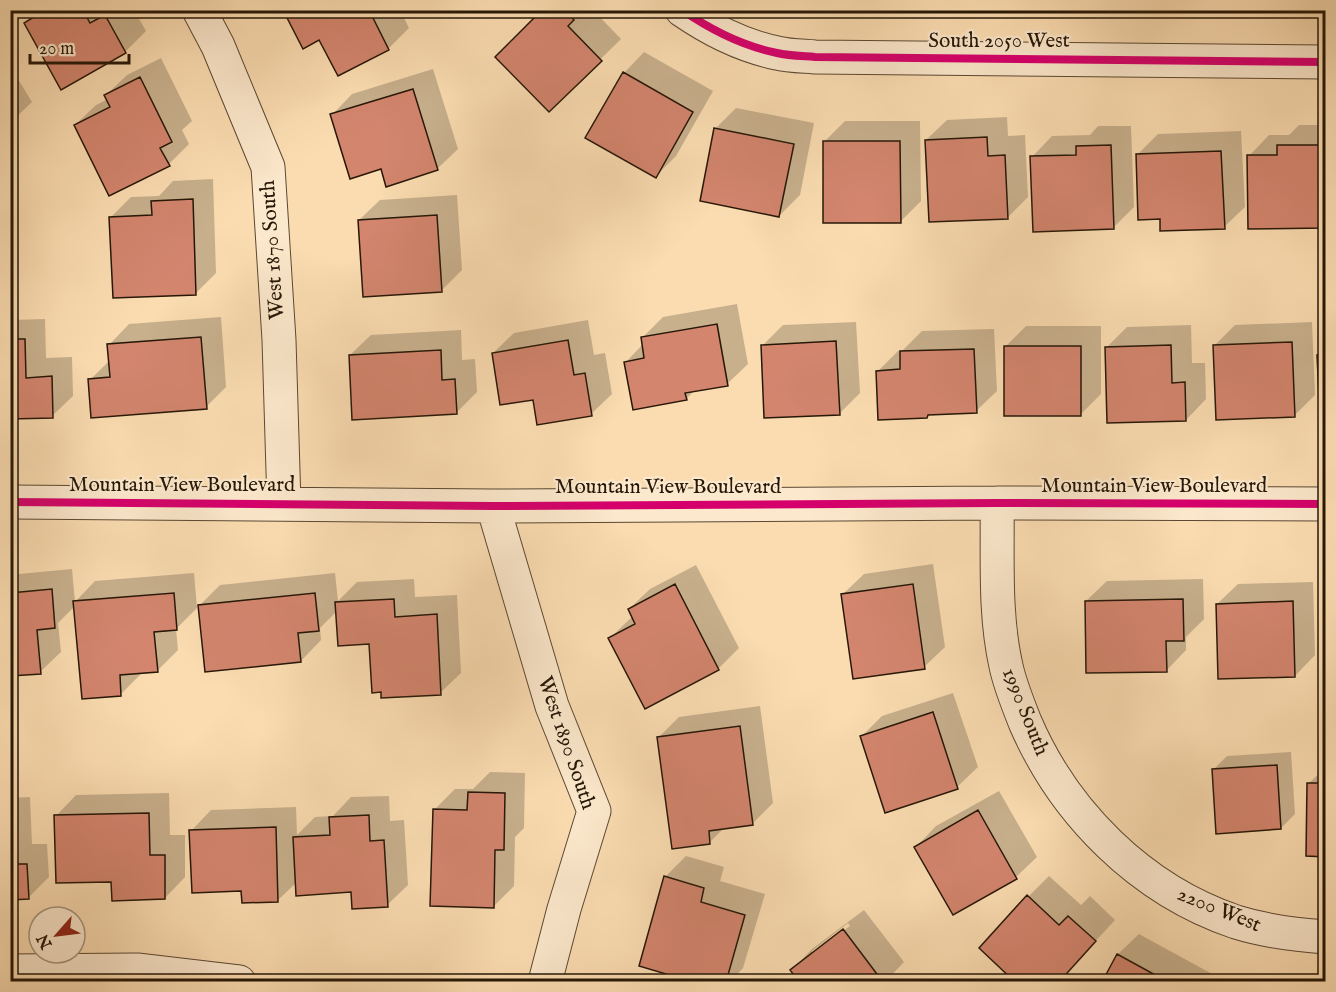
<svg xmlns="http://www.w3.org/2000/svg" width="1336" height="992" viewBox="0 0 1336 992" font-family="'IM FELL English',serif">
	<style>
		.shadow { fill: #0003; fill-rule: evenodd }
		.building { fill: #d3856e; stroke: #261707; stroke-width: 1.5 }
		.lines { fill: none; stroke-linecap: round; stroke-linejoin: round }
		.street-casing { stroke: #5b4832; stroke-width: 35 }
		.street { stroke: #fce8cc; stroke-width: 33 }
		.cycleway-casing { stroke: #fce8cc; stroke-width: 11 }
		.cycleway { stroke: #d6006c; stroke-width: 8 }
		.labels { text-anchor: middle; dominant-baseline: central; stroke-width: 4.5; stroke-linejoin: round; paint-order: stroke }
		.street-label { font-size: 21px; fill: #261707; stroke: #fce8cc }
	</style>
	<rect width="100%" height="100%" fill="#fbdcb1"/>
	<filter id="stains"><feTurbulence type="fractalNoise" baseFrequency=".00333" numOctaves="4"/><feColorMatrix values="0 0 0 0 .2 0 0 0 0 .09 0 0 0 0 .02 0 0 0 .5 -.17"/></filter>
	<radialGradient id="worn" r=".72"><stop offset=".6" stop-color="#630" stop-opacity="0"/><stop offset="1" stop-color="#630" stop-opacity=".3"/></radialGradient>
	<!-- shadow -->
	<path class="shadow" d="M38 10H134L146 31 125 52 26 23Z
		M285 10H400L409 28 389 48 339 74 320 38Z
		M457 10H467L459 15Z
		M544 10H593L621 39 549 110Z
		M644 52 713 91 676 156 656 176 624 73Z
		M161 58 192 121 182 130 189 144 169 164 75 125 96 105 108 99 106 95 127 75Z
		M10 66 32 102 10 123Z
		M433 69 458 149 437 169 381 167 332 115 352 94Z
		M736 108 814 123 800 195 779 216 701 200 716 128Z
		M1007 117 1008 136 1025 135 1028 197 1007 218 926 140 947 120Z
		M845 121H920L921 201 900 222 824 142Z
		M1299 125H1326V227L1249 156 1269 135H1289Z
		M1098 126H1131L1134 207 1113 228 1032 157 1052 136 1090 135Z
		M1241 131 1245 207 1224 227 1162 218 1137 155 1158 134Z
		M213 179 216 273 195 294 111 217 131 197 159 196 173 181Z
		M457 195 462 270 441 291 359 220 380 200Z
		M737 304 748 364 727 384 695 390 686 399 626 362 643 344 642 338 663 317Z
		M221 317 226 387 206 407 90 380 110 360 109 345 129 324Z
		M45 319 46 358 72 357 73 396 52 416 10 418V320Z
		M588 320 594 355 605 353 612 394 591 414 534 398 493 353 514 333Z
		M856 322 860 393 839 414 763 345 783 325Z
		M1312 322 1315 395 1295 415 1215 345 1235 325Z
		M1191 325 1192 363H1205L1206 399 1186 420 1106 348 1127 327Z
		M1026 326H1101V394L1080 415 1006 346Z
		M994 329 997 391 976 411 930 413 927 416 878 371 898 351 903 350 922 331Z
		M461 330 462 360 475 359 477 392 456 413 350 355 371 335Z
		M933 564 945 647 924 667 843 594 864 574Z
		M696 565 739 648 718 669 646 707 610 638 633 616 629 609 650 589Z
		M72 569 75 602 95 581 194 573 197 608 220 585 335 573 338 601 357 582 414 579 415 597 457 595 461 673 440 693 370 642 337 611 320 628 321 640 301 661 200 605 176 629 178 650 157 671 141 672V674L121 694 75 606 58 623 61 652 40 672 10 675V582L19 574Z
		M1203 579 1204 619 1186 637V650L1166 671 1086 601 1107 581Z
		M1313 582 1315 655 1295 676 1217 604 1238 584Z
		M953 693 978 767 957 787 861 737 882 716Z
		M760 706 773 803 752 824 725 827 710 842 659 737 679 717Z
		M1291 752 1295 814 1281 828 1213 770 1227 756Z
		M1326 767V855L1309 783Z
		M490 772 525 773 524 828 515 837 514 886 493 907 434 810 455 789H473Z
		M999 791 1037 857 1016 877 953 913 916 847 936 826Z
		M169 793 170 835H185V877L165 898 113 880 56 816 76 795Z
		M389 796 390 821 404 820 408 885 387 905 352 891 297 882 278 900 243 889 191 831 211 810 296 807 297 835 315 817 333 816 351 797Z
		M30 797 32 844H47L49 877 28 898 10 899V798Z
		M686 856 724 867 720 881 765 894 743 968 730 982H699L665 877Z
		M1049 876 1081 905 1090 896 1115 920 1058 982 1029 896Z
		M864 910 904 962 885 982H801L792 970 812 949ZM848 923 850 926 812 954V951Z
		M1139 934 1214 975 1210 982H1104L1118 954Z"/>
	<!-- building -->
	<path class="building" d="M45 10H83L90 23 105 15 126 53 61 90 24 23Z
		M283 10H369L389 50 338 76 319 40 303 49Z
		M542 10H565L574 20 568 26 602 61 549 112 495 57Z
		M623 72 693 112 656 178 585 138Z
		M140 77 172 142 160 148 170 166 109 196 74 125 110 107 104 95Z
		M413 89 438 170 386 187 381 169 350 179 330 114Z
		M714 128 794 144 779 217 700 201Z
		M987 137 988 156 1005 155 1008 219 929 222 925 140Z
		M823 141H900L901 223H823Z
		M1111 145 1114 229 1033 232 1030 156 1076 155V146Z
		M1277 145H1326V228L1248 229 1247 155H1277Z
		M1221 151 1225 229 1160 231V219L1138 220 1136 154Z
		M193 199 196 295 113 298 109 217 152 215 151 201Z
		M437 215 442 292 363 297 358 220Z
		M717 324 728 386 685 393 687 400 633 410 624 362 644 358 641 337Z
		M201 337 207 409 91 418 88 379 110 377 107 344Z
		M10 339H25L26 378 52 376 53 418 10 419Z
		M568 340 574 375 585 373 592 416 537 425 533 400 500 405 492 353Z
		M836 341 840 415 764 418 761 345Z
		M1292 342 1295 417 1216 420 1213 345Z
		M1171 345 1172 383 1185 382 1186 421 1107 423 1105 347Z
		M1004 346H1081V416H1004Z
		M974 349 977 413 928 415 927 418 878 420 876 371 900 369V351Z
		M441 350 442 380 455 379 457 414 352 420 349 355Z
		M1326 354V418H1320L1317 355Z
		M675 584 719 670 645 709 608 638 635 624 628 609Z
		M913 584 925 669 853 679 841 594Z
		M52 589 55 628 37 630 41 674 10 676V593Z
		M174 593 177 630 154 632 158 672 120 675 121 696 82 699 73 601Z
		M315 593 319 631 298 633 301 662 205 672 198 605Z
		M394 599 395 617 437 614 441 695 381 698V692L372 693 369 644 338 646 335 602Z
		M1183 599 1184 641H1166L1167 672 1086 673 1085 601Z
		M1293 601 1295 677 1218 679 1216 604Z
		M933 712 958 789 885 813 860 736Z
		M740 726 753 825 709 831 710 844 672 849 657 737Z
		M1277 765 1281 829 1216 834 1212 769Z
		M1307 783H1326V857L1306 856Z
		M468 792 505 793 504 850H495L494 908 430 906 433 809 467 810Z
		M978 810 1017 879 953 915 914 847Z
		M149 813 150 855H165V899L112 901 111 882 56 883 54 815Z
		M369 815 370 841 384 840 388 907 352 909 351 892 296 896 293 837 330 835 329 817Z
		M276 827 278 902 242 903 241 891 192 893 189 830Z
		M10 829 12 864H27L29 899 10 900Z
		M664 876 704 888 701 902 745 915 726 982H693L639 966Z
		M1027 895 1059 925 1068 916 1096 941 1059 982H1015L979 948Z
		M843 929 883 982H799L790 970Z
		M1117 954 1168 982H1102Z"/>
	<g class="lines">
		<!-- street casing -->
		<g class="street-casing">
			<path id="street" d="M199 10 218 46 268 167 279 340 284 504
				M682 10C711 30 743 46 777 53 789 56 803 56 815 57L1326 62
				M10 502 493 506 997 503 1326 504
				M997 503C998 557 994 613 1006 666 1010 685 1018 704 1025 722 1064 813 1141 890 1236 922 1265 931 1295 935 1326 937
				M493 506 552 706 594 811 564 909 545 982
				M10 971 137 970 239 982"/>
		</g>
		<!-- street -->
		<use href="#street" class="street"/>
		<!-- cycleway casing -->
		<g class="cycleway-casing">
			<path id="cycleway" d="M682 10C711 30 743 46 777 53 789 56 803 56 815 57L1326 62
				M10 502 493 506 997 503 1326 504"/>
		</g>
		<!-- cycleway -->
		<use href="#cycleway" class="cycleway"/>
	</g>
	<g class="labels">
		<!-- street labels -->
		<g class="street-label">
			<text x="999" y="41">South 2050 West</text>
			<text transform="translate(273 250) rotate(-94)">West 1870 South</text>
			<text x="182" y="485">Mountain View Boulevard</text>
			<text x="1154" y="486">Mountain View Boulevard</text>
			<text x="668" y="487">Mountain View Boulevard</text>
			<text transform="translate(1025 712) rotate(68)">1990 South</text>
			<text transform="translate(566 743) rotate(71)">West 1890 South</text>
			<text transform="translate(1219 910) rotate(22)">2200 West</text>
		</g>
	</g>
	<!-- margin -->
	<rect width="1336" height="992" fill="none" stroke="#fbdcb1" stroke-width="36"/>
	<rect x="12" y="12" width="1312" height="968" fill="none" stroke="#261707" stroke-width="3"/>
	<rect x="18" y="18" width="1300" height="956" fill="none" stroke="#261707" stroke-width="1.5"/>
	<!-- north arrow -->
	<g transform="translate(57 935) rotate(242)"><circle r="28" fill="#fce8cc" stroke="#a6947d" stroke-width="1.5"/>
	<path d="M0-4.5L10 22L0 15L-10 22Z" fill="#8f2418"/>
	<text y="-9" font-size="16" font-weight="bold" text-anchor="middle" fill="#261707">N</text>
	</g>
	<!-- scale -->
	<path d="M30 54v9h99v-9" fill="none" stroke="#261707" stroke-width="3"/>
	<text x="39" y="54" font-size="18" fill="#261707" stroke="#fce8cc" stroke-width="4.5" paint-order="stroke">20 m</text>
	<rect width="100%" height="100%" filter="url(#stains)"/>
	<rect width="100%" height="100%" fill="url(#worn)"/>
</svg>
